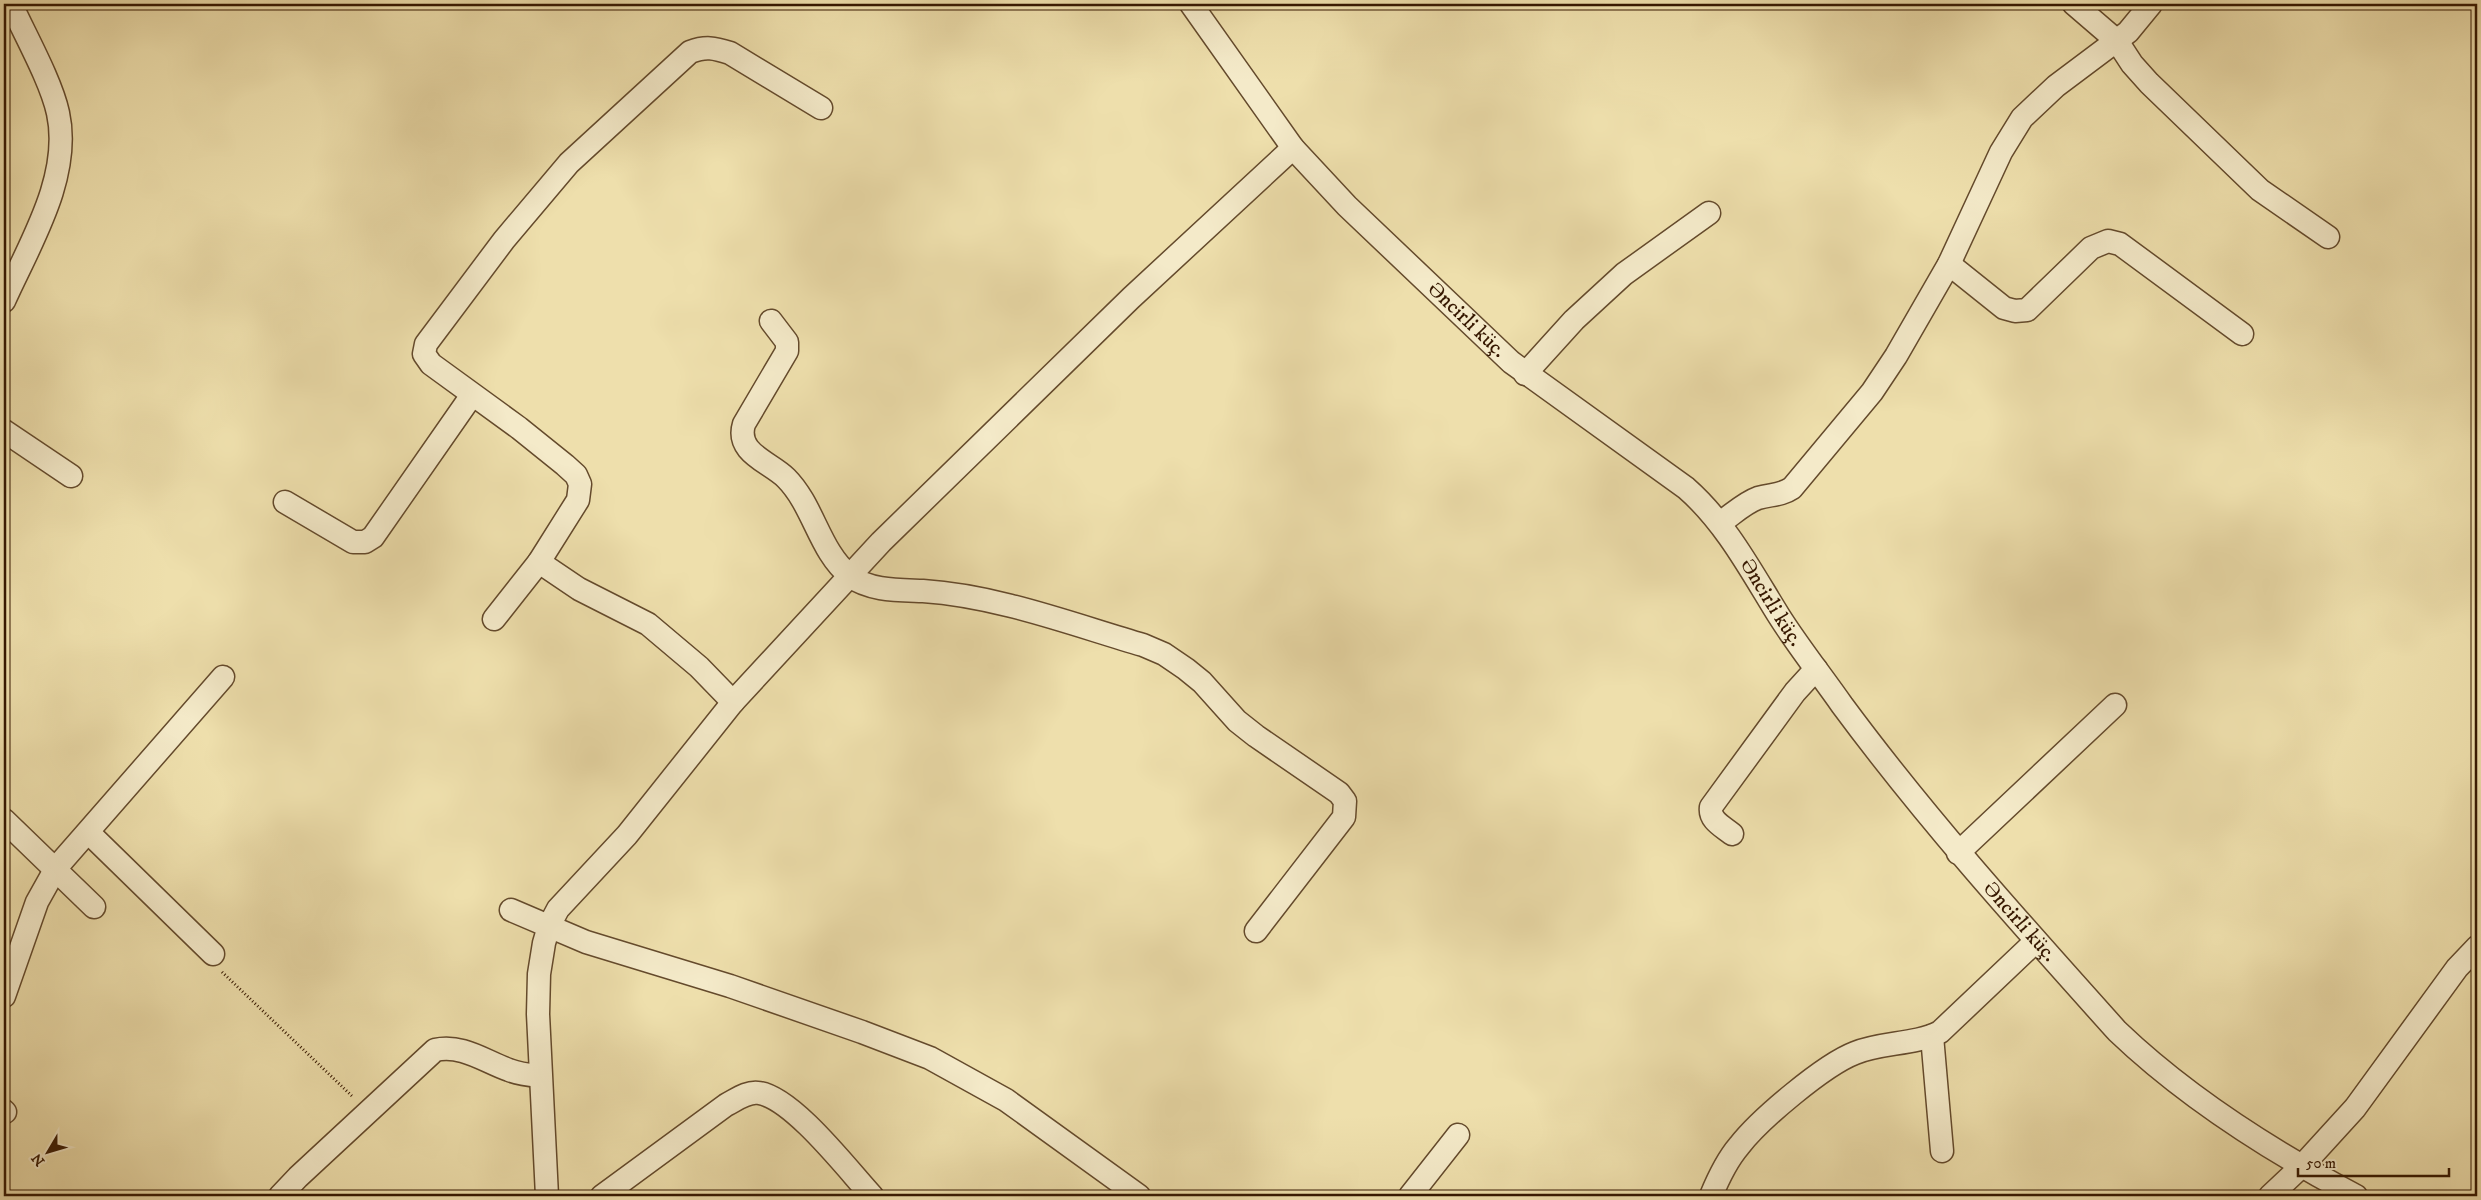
<svg xmlns="http://www.w3.org/2000/svg" width="2481" height="1200" viewBox="0 0 2481 1200" font-family="'IM FELL DW Pica',serif">
	<style>
		.lines { fill: none; stroke-linecap: round; stroke-linejoin: round }
		.minor-casing { stroke: #644a2c; stroke-width: 25 }
		.path { stroke: #361801; stroke-width: 3; stroke-dasharray: 1 2.5; stroke-linecap: butt }
		.minor { stroke: #f4eac9; stroke-width: 22 }
		.labels { text-anchor: middle; dominant-baseline: central; stroke-width: 4.5; stroke-linejoin: round; paint-order: stroke }
		.street-label { font-size: 21px; fill: #361801; stroke: #f4eac9 }
	</style>
	<rect width="100%" height="100%" fill="#eedfac"/>
	<filter id="stains"><feTurbulence type="fractalNoise" baseFrequency=".004" numOctaves="4"/><feColorMatrix values="0 0 0 0 .2 0 0 0 0 .09 0 0 0 0 .02 0 0 0 .5 -.17"/></filter>
	<radialGradient id="worn" r=".72"><stop offset=".6" stop-color="#630" stop-opacity="0"/><stop offset="1" stop-color="#630" stop-opacity=".3"/></radialGradient>
	<g class="lines">
		<!-- minor casing -->
		<g class="minor-casing">
			<g id="minor">
				<path id="s1" d="M1191 4 1293 148 1347 206 1511 362 1686 488C1726 523 1751 571 1779 616 1798 646 1821 675 1842 705 1927 820 2022 925 2117 1031 2187 1098 2271 1151 2356 1196"/>
				<path d="M2074 4 2117 41 2132 64 2149 83 2260 190 2328 237"/>
				<path d="M1949 264 2004 308 2015 311 2027 310 2091 248 2108 241 2120 244 2242 334"/>
				<path d="M4 301C29 245 72 177 58 113 51 81 25 35 11 4"/>
				<path d="M771 321 787 342V351L744 424C735 453 770 462 786 478 814 506 819 551 850 576 870 591 899 590 923 591 998 596 1071 624 1143 645L1164 654 1186 669 1202 682 1237 721 1256 736 1339 793 1345 801 1344 817 1256 931"/>
				<path d="M1525 374 1574 320 1624 274 1709 213"/>
				<path d="M4 431 71 476"/>
				<path d="M285 502 353 542H365L373 537 472 395"/>
				<path d="M1720 523C1732 515 1744 503 1758 498 1771 494 1780 496 1792 488L1872 392 1896 356 1949 264 2001 152 2022 118 2056 86 2128 32 2151 4"/>
				<path d="M539 562 579 589 648 624 699 667 733 702"/>
				<path d="M494 619 539 562 578 500 580 484 576 475 565 465 519 428 431 364 424 354 426 344 504 240 569 163 690 52C706 46 714 48 730 53L821 108"/>
				<path d="M4 820 94 907"/>
				<path d="M89 833 213 954"/>
				<path d="M1732 834C1722 826 1709 820 1711 807L1795 692 1816 669"/>
				<path d="M1958 853 2115 705"/>
				<path d="M511 910 586 942 730 986 862 1032 930 1058 1006 1100 1139 1196"/>
				<path d="M4 996 37 902 56 868 223 677"/>
				<path d="M1932 1036 1942 1151"/>
				<path d="M4 1111 5 1112"/>
				<path d="M280 1196 298 1177 435 1050C462 1044 484 1061 509 1070 519 1074 530 1075 540 1076"/>
				<path d="M547 1196 538 1014 539 974 544 943 549 926 558 909 627 835 733 702 881 542 1131 298 1293 148"/>
				<path d="M602 1196 726 1105C736 1100 747 1091 759 1093 793 1098 848 1170 872 1196"/>
				<path d="M1410 1196 1458 1135"/>
				<path d="M1711 1196C1718 1179 1727 1160 1739 1146 1760 1119 1824 1065 1855 1053 1882 1042 1914 1045 1940 1032L2036 941"/>
				<path d="M2270 1196 2303 1165 2355 1108 2457 968 2477 947"/>
			</g>
		</g>
		<!-- path -->
		<path class="path" d="M222 972 353 1097"/>
		<!-- minor -->
		<use href="#minor" class="minor"/>
	</g>
	<g class="labels">
		<!-- street labels -->
		<g class="street-label">
			<text stroke="none"><textPath href="#s1" startOffset="421">Əncirli küç.</textPath></text>
			<text stroke="none"><textPath href="#s1" startOffset="841">Əncirli küç.</textPath></text>
			<text stroke="none"><textPath href="#s1" startOffset="1246">Əncirli küç.</textPath></text>
		</g>
	</g>
	<!-- margin -->
	<rect width="2481" height="1200" fill="none" stroke="#eedfac" stroke-width="20"/>
	<rect x="5" y="5" width="2471" height="1190" fill="none" stroke="#361801" stroke-width="2.5"/>
	<rect x="10" y="10" width="2461" height="1180" fill="none" stroke="#361801"/>
	<!-- north arrow -->
	<g transform="translate(48 1152) rotate(232)" stroke="#f4eac9" stroke-width="4" paint-order="stroke">
	<path d="M0-4L9 19L0 12L-9 19Z" fill="#361801"/>
	<text y="-8" font-size="14" font-weight="bold" text-anchor="middle" fill="#361801">N</text>
	</g>
	<!-- scale -->
	<path d="M2298 1168v8h151v-8" fill="none" stroke="#361801" stroke-width="2.5"/>
	<text x="2306" y="1168" font-size="15" fill="#361801" stroke="#f4eac9" stroke-width="4" paint-order="stroke">50 m</text>
	<rect width="100%" height="100%" filter="url(#stains)"/>
	<rect width="100%" height="100%" fill="url(#worn)"/>
</svg>
